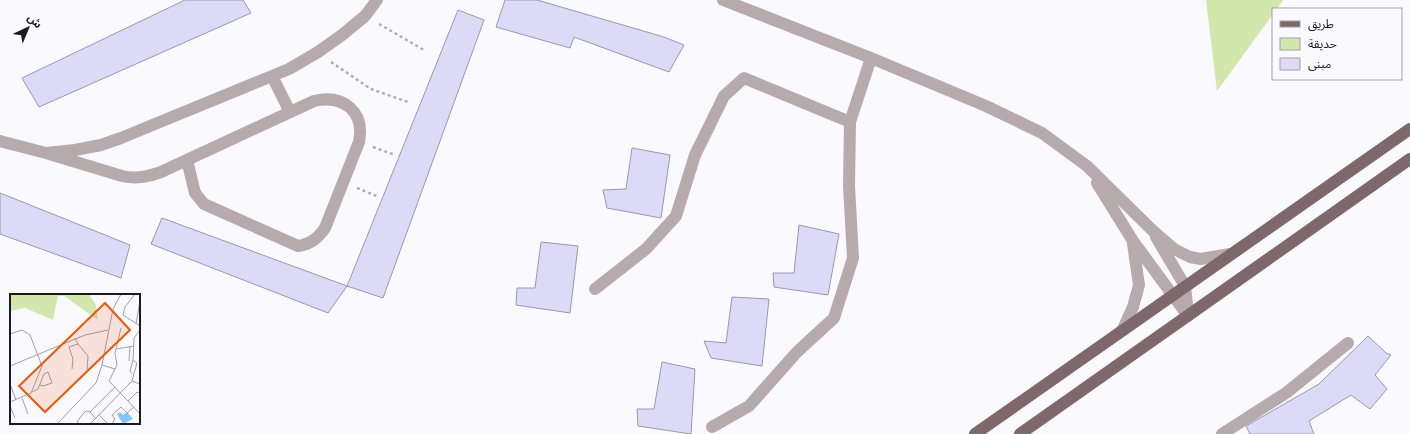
<svg xmlns="http://www.w3.org/2000/svg" width="1410" height="434" viewBox="0 0 1410 434" font-family="Arial,'Noto Sans Arabic',sans-serif">
	<style>
		.green { fill: #d1e7ac }
		.building { fill: #dddaf7; stroke: #9a97af }
		.lines { fill: none; stroke-linecap: round; stroke-linejoin: round }
		.path { stroke: #aeadb3; stroke-width: 2.5; stroke-dasharray: 3 3; stroke-linecap: butt }
		.minor { stroke: #b7aaac; stroke-width: 12 }
		.major { stroke: #7f686c; stroke-width: 12 }
		.inset-road { fill: none; stroke: #a19fa6; stroke-width: 1 }
		.view { fill: #e8590c; fill-opacity: 0.15; stroke: #e8590c; stroke-width: 2 }
		.inset-edge { fill: none; stroke: #1b1922; stroke-width: 2 }
	</style>
	<rect width="100%" height="100%" fill="#faf9fe"/>
	<!-- green -->
	<path class="green" d="M1206 0H1283L1277 9H1273V14L1217 91Z"/>
	<!-- building -->
	<path class="building" d="M185 0H243L251 13 39 107 22 78Z
		M505 0H537L664 37 684 45 669 72 574 37 570 48 496 27Z
		M458 10 484 20 383 298 347 286Z
		M632 148 670 155 661 218 607 208 603 190 626 189Z
		M0 193 130 245 121 278 0 234Z
		M162 218 347 286 328 313 151 244Z
		M799 225 839 234 828 295 774 287 773 273H794Z
		M541 242 578 246 570 313 516 305 517 288H535Z
		M732 297 769 299 762 366 711 358 704 341 726 343Z
		M1368 336 1386 353 1391 355 1375 375 1387 389 1370 409 1351 395 1309 421 1314 434H1250L1246 426 1319 384Z
		M662 362 695 369 691 434 638 426 637 409H654Z"/>
	<g class="lines">
		<!-- path -->
		<path class="path" d="M379 24 424 50
			M331 62 371 89 408 102
			M373 147 395 155
			M357 188 379 197"/>
		<!-- minor -->
		<path class="minor" d="M723 0 871 58 986 106 1042 133 1087 166 1151 229 1174 249 1190 257 1201 259 1230 254
			M272 76 290 112
			M0 141 46 153 75 150 101 145 121 138 289 69 318 52 342 35 365 16 377 0
			M46 153 122 176C136 179 147 177 161 172L314 101C344 94 365 112 359 142L325 228C318 238 311 244 298 246L204 204 195 193 187 160
			M1097 183 1133 241 1188 316
			M1156 237 1185 286 1188 314
			M595 289 646 249 676 216 695 155 724 96 744 78 850 122 871 58
			M1123 329 1133 307 1139 285 1133 244
			M712 427 749 406 797 352 834 318 853 258 849 186 850 122
			M1222 434 1286 393 1348 343"/>
		<!-- major -->
		<path class="major" d="M975 434 1410 129
			M1020 434 1410 159"/>
	</g>
	<!-- overview -->
	<g transform="translate(10 294)">
		<rect width="130" height="130" fill="#faf9fe"/>
		<path d="M0 0H79L86 11 88 26 54 2H48L43 26 15 14 0 17Z" fill="#d1e7ac"/>
		<path d="M110 118 113 121 117 118 123 125 113 130 107 120Z" fill="#85c4f9"/>
		<path class="inset-road" d="M125 0 115 13 113 21 130 32M126 30 130 7M130 36 124 44 123 66 127 69 122 87 130 90M0 40 12 36 20 41 32 72 21 99 0 108M68 50 78 62 77 76M106 55 124 52M119 67 120 52M92 71 105 75 99 87 130 120M0 72 75 41 98 36M62 75 63 65 59 53 68 50 65 44M105 75 107 71 105 59 111 34M122 80 120 77 123 66M0 90 6 106M22 98 28 95 34 80 38 78 42 89 33 92 30 91M12 104 18 120M118 107 127 98 130 99M0 112 5 124M89 121 98 130M86 125 80 118 105 93M47 130 86 89 92 71 103 15 111 0M69 130 67 128 72 121 76 117 80 118M80 130 122 87M102 130 105 125 102 121 111 113 117 119 124 113"/>
		<path class="view" d="M95 9 120 36 35 118 9 92Z"/>
		<rect width="130" height="130" class="inset-edge"/>
	</g>
	<!-- legend -->
	<rect x="1272" y="8" width="130" height="72" fill="#faf9fe" stroke="#a19fa6"/>
	<rect x="1280" y="21" width="20" height="6" fill="#7f686c" stroke="#a19fa6"/>
	<text x="1308" y="28" font-size="12" fill="#1b1922">طريق</text>
	<rect x="1280" y="38" width="20" height="12" fill="#d1e7ac" stroke="#a19fa6"/>
	<text x="1308" y="48" font-size="12" fill="#1b1922">حديقة</text>
	<rect x="1280" y="58" width="20" height="12" fill="#dddaf7" stroke="#a19fa6"/>
	<text x="1308" y="68" font-size="12" fill="#1b1922">مبنى</text>
	<!-- north arrow -->
	<g transform="translate(28 28) rotate(44)" stroke="#faf9fe" stroke-width="3" paint-order="stroke">
	<path d="M0-3L7 15L0 10L-7 15Z" fill="#1b1922"/>
	<text y="-6" font-size="11" font-weight="bold" text-anchor="middle" fill="#1b1922">ش</text>
	</g>
</svg>
